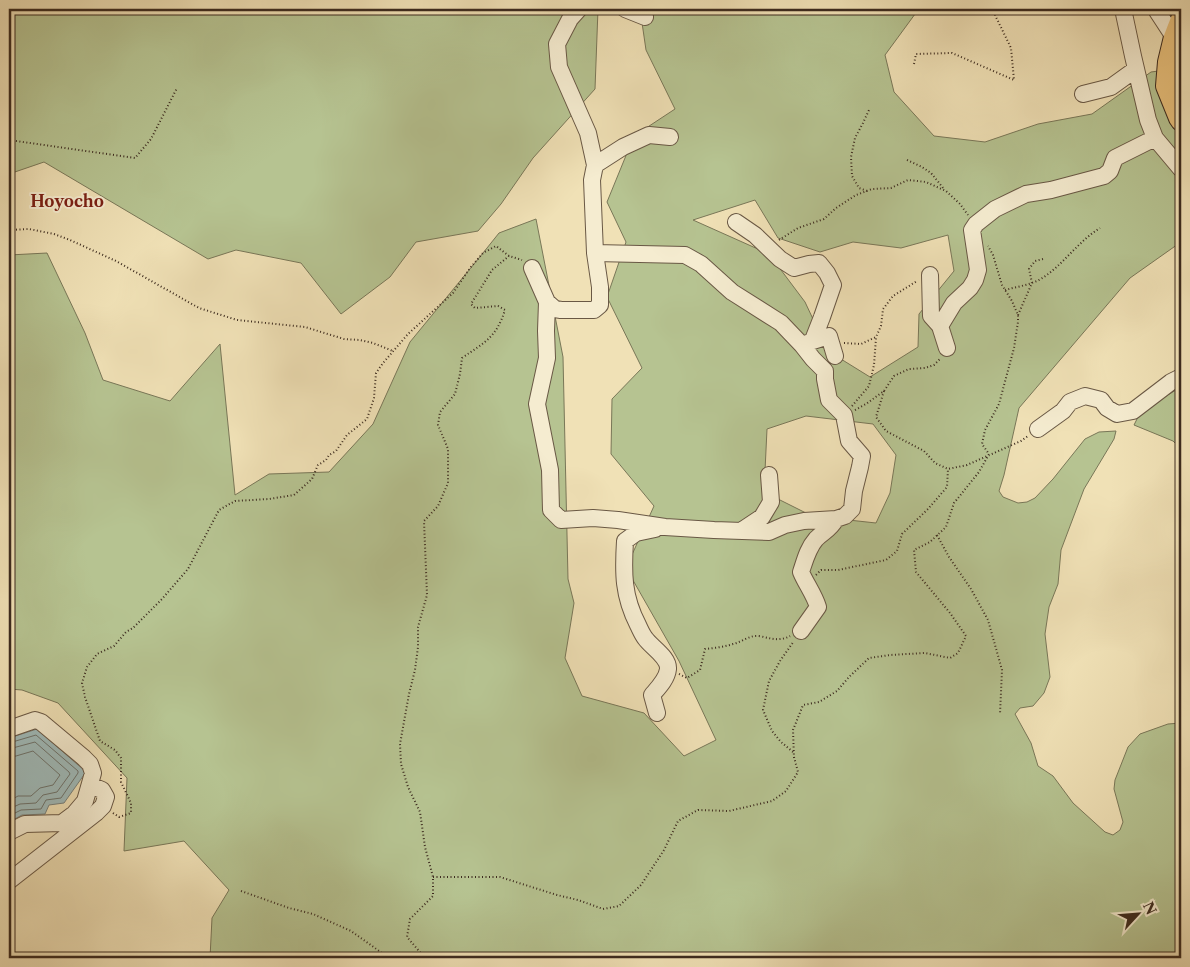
<svg xmlns="http://www.w3.org/2000/svg" width="1190" height="967" viewBox="0 0 1190 967" font-family="'Libre Caslon Text',serif">
	<style>
		.green { fill: #b6c391; stroke: #797758; fill-rule: evenodd }
		.water { fill: #a0bbba; stroke: #78817c }
		.lines { fill: none; stroke-linecap: round; stroke-linejoin: round }
		.shore { stroke: #6e736c; stroke-width: 1 }
		.minor-casing { stroke: #695845; stroke-width: 18 }
		.major-casing { stroke: #3c2b1f; stroke-width: 22 }
		.path { stroke: #3c2b1f; stroke-width: 2; stroke-dasharray: 1 2.5; stroke-linecap: butt }
		.minor { stroke: #f5ecd0; stroke-width: 16 }
		.major { stroke: #e8c07b; stroke-width: 20 }
		.labels { text-anchor: middle; dominant-baseline: central; stroke-width: 4; stroke-linejoin: round; paint-order: stroke }
		.quarter-label { font-size: 16px; font-weight: bold; fill: #7a1f14; stroke: #f5ecd0 }
	</style>
	<rect width="100%" height="100%" fill="#f0e1b6"/>
	<filter id="stains"><feTurbulence type="fractalNoise" baseFrequency=".004" numOctaves="4"/><feColorMatrix values="0 0 0 0 .2 0 0 0 0 .09 0 0 0 0 .02 0 0 0 .5 -.17"/></filter>
	<radialGradient id="worn" r=".72"><stop offset=".6" stop-color="#630" stop-opacity="0"/><stop offset="1" stop-color="#630" stop-opacity=".3"/></radialGradient>
	<!-- green -->
	<path class="green" d="M9 9H598L595 89 533 158 501 204 478 231 416 242 390 277 341 314 301 263 236 250 208 259 44 162 9 174Z
		M640 9H914L918 10 885 55 894 92 934 136 985 142 1038 124 1092 114 1151 72 1181 68V242L1130 278 1019 408 1004 475 999 491 1003 497 1018 503 1027 502 1035 498 1053 479 1085 439 1099 432 1116 431 1114 439 1084 489 1061 550 1058 584 1049 607 1045 634 1050 677 1044 693 1033 706 1020 708 1015 714 1031 743 1038 766 1053 776 1073 803 1105 832 1113 835 1120 830 1123 822 1114 789 1115 780 1128 747 1140 734 1168 724 1181 723V958H210L212 918 229 890 184 841 124 851 127 778 58 703 22 690 9 689V255L47 253 85 333 103 380 170 401 220 344 235 495 269 474 329 472 373 424 410 342 483 253 499 233 536 219 563 357 568 579 574 603 565 658 582 696 644 713 684 756 716 740 679 661 626 568 654 506 611 454 612 399 642 368 607 297 626 242 607 202 634 136 675 109 646 50ZM755 200 778 238 820 252 853 242 901 248 948 235 954 271 919 314 918 347 870 377 828 351 805 302 769 254 693 220ZM806 416 873 424 896 455 890 493 876 523 812 516 764 492 767 429Z
		M1181 387V449L1173 441 1134 425 1141 411Z"/>
	<!-- water -->
	<path class="water" d="M37 729 86 772 64 803 49 805 45 814 22 815 9 822V738Z"/>
	<g class="lines">
		<!-- shore -->
		<path class="shore" d="M9 743 36 735 78 771V773L61 798 46 800 41 809 21 810 9 816
			M9 749 35 742 69 772 70 774 57 792 43 795 36 803 20 804 9 809
			M9 757 16 756 33 751 60 775 53 785 40 788 31 796H18L9 801"/>
		<!-- minor casing -->
		<g class="minor-casing">
			<path id="minor" d="M625 9 645 17
				M1123 9 1133 56 1148 120 1155 138 1181 169
				M1157 9V11L1174 37
				M1083 94 1111 87 1136 69
				M595 165 623 147 649 135 670 137
				M736 222 755 235 780 259 794 268 809 264 819 263 827 273 833 285 822 317 813 340
				M532 268 547 302 546 331 547 358 537 404 550 470 551 510 561 520 593 518 618 520 665 527 714 530 769 532 785 525 804 521 836 519 845 516 852 509 854 491 860 467 862 456 849 441 844 415 829 400 825 379V371L813 359 802 345 781 323 732 292 701 264 685 255 595 253
				M930 275 931 316 940 326
				M547 302 555 309 561 310H594L600 305V287L595 253 592 180 595 165 588 133 559 67 557 44 570 19 579 9
				M807 343 829 336 835 356
				M947 348 940 326 954 303 970 288 975 280 978 270 972 230 976 224 995 209 1026 194 1051 190 1104 176 1110 171 1115 158 1155 138
				M1038 429 1063 411 1070 402 1085 396 1101 400 1107 408 1117 414 1133 411 1171 382 1181 377
				M655 529 636 533 625 541C623 573 623 596 638 625 640 629 642 634 645 638 651 647 669 657 668 669 667 679 658 688 652 695L657 713
				M741 531 762 517 771 502 769 475
				M801 631 818 607C814 594 806 584 801 572 805 560 808 548 816 539 824 531 830 530 836 519
				M9 729 35 720 41 722 84 758 90 764 93 773 85 801 74 814 62 823 25 824 9 832
				M9 881 96 813 103 806 106 797 102 790 90 785"/>
		</g>
		<!-- major casing -->
		<g class="major-casing">
			<path id="major" d="M1181 19 1174 37 1168 62 1166 86 1179 118 1181 121"/>
		</g>
		<!-- path -->
		<path class="path" d="M914 64 916 54 952 53 1014 80 1011 48 995 15 987 9
			M9 140 135 158 151 139 177 88
			M907 160 922 167 931 173 944 189
			M867 191 859 188 852 176 851 157 855 138 863 123 869 110
			M9 230 29 229 54 234 70 240 116 261 199 308 237 320 305 327 344 339 360 340 373 343 393 351
			M779 240 798 228 824 219 836 208 856 195 872 189 891 188 908 180 926 182 946 191 960 204 968 215
			M1005 290C1016 287 1029 285 1039 280 1062 267 1077 242 1100 228
			M1018 315 1032 283 1029 269 1035 261 1043 259
			M844 343 861 344 876 337 881 326 883 309 893 296 917 281
			M884 391 876 417 886 431 924 451 935 463 948 469 967 465 1021 441 1028 436
			M852 406 869 386 874 365 876 338
			M855 410 866 404 884 391 894 376 909 369 925 368 934 365 940 359
			M937 535 949 557 971 589 988 620 1002 670 1000 714
			M816 575 821 570H838L886 560 897 551 902 534 928 509 947 487 948 469
			M679 674 687 678 700 670 705 649C714 648 724 647 733 644 742 642 749 635 759 636 770 638 779 642 790 636
			M793 752 781 742 772 731 763 710 769 681 780 661 794 641
			M794 758 793 730 803 705 819 702 837 691 849 677 869 658 890 655 925 653 950 658 958 653 966 636 950 613 916 572 914 550 930 542 946 527 954 503 979 472 989 454 982 444 985 430 999 404 1014 348 1018 322V315L1012 301 1002 285 993 255 988 246
			M113 813 119 817 131 813V803L121 782V758L115 750 100 741 85 697 82 683 87 667 97 654 114 646 126 632 133 628 162 599 188 569 219 510 235 501 269 499 294 495 312 479 318 465 326 460 329 455 336 451 347 435 367 419 374 398 376 373 383 363 408 334 453 293 470 268 483 253 496 246 509 256 522 260
			M433 877H500L557 895 578 900 603 909 619 906 641 885 664 850 678 821 698 810 729 811 772 801 786 791 798 772 794 757
			M241 891 289 908 313 914 351 931 389 958
			M425 958 407 937 410 919 433 896V877L425 847 420 812 408 787 401 764 400 744 409 694 415 670 418 647V627L427 595 424 521 438 506 448 483V449L438 425 440 412 455 394 460 374 462 358C485 342 496 338 505 310L498 306 475 308 471 304 492 270 509 256"/>
		<!-- minor -->
		<use href="#minor" class="minor"/>
		<!-- major -->
		<use href="#major" class="major"/>
	</g>
	<g class="labels">
		<!-- quarter labels -->
		<g class="quarter-label">
			<text x="67" y="201">Hoyocho</text>
		</g>
	</g>
	<!-- margin -->
	<rect width="1190" height="967" fill="none" stroke="#f0e1b6" stroke-width="30"/>
	<rect x="10" y="10" width="1170" height="947" fill="none" stroke="#3c2b1f" stroke-width="2.5"/>
	<rect x="15" y="15" width="1160" height="937" fill="none" stroke="#3c2b1f"/>
	<!-- north arrow -->
	<g transform="translate(1138 914) rotate(64)" stroke="#f5ecd0" stroke-width="4" paint-order="stroke">
	<path d="M0-4L9 19L0 12L-9 19Z" fill="#3c2b1f"/>
	<text y="-8" font-size="14" font-weight="bold" text-anchor="middle" fill="#3c2b1f">N</text>
	</g>
	<rect width="100%" height="100%" filter="url(#stains)"/>
	<rect width="100%" height="100%" fill="url(#worn)"/>
</svg>
